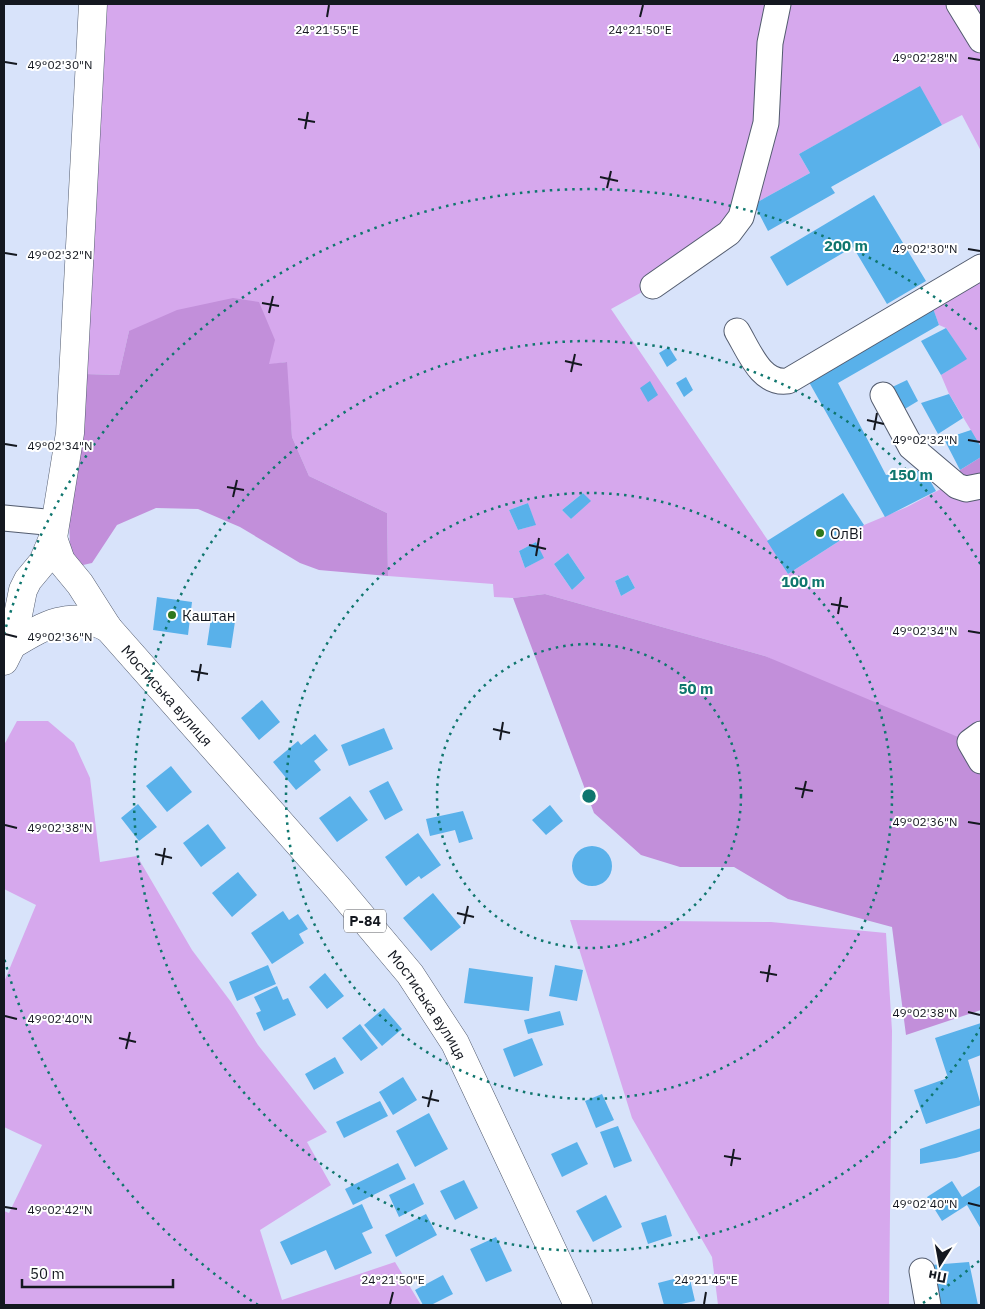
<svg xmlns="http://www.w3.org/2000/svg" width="985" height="1309" viewBox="0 0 985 1309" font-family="'IBM Plex Sans',sans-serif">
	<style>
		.green { fill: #d6a8ed; fill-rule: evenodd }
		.forest { fill: #c28fda }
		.building { fill: #59b1ea }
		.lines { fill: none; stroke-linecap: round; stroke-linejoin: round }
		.minor-casing { stroke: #535c6f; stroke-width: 27 }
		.major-casing { stroke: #535c6f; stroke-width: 29 }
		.minor { stroke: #fff; stroke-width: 25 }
		.major { stroke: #fff; stroke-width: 28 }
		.ticks { fill: none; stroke: #141820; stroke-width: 2 }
		.ring { fill: none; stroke: #0f766e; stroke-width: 2.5; stroke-dasharray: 2.5 5 }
		.poi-dot { fill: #2f781d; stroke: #fff; stroke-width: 2 }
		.labels { text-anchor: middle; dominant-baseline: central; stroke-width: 4; stroke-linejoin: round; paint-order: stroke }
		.shield { fill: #fff; stroke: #5a5d63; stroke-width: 1 }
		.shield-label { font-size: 14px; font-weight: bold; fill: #141820 }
		.poi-label { font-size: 15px; fill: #141820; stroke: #fff; text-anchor: start }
		.street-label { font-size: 15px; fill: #141820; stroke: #fff }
		.ticks-label { font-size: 12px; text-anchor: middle; fill: #141820; stroke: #fff; stroke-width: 4; stroke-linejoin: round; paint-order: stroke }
		.centre { fill: #0f766e; stroke: #fff; stroke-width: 2.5 }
		.ring-label { font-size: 15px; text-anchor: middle; font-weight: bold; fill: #0f766e; stroke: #fff; stroke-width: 4; stroke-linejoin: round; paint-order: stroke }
	</style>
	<rect width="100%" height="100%" fill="#d8e3fa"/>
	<!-- green -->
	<path class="green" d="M103 4H981V151L962 115 942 125 920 87 799 154 810 173 754 204 653 286 611 309 767 539 788 574 864 525 907 507 952 483 981 486V761L765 656 545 594 513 598 494 597 493 584 388 576 387 513 309 476 292 437 286 362 269 365 129 331 119 375 84 374ZM583 493 590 501 571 519 562 510ZM528 503 535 525 518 530 509 510ZM536 542 543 558 525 568 519 551ZM568 553 585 578 572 590 554 564ZM628 575 635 588 621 596 615 581Z
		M981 267V447L949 394 941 375 966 359 946 328 939 325 929 298Z
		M17 721H48L74 743 90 778 100 862 137 856 192 950 231 1002 258 1045 327 1132 307 1142 331 1185 260 1230 282 1300 395 1262 421 1305H4V1211L9 1213 42 1145 4 1127V982L36 905 4 889V745Z
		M570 920 771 922 886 933 892 1031 889 1305H718L712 1257 632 1118Z"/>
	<!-- forest -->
	<path class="forest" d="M233 298 259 302 275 340 269 364 287 362 292 437 309 476 387 513 388 576 319 570 300 563 240 527 198 509 156 508 117 525 92 563 83 565 76 561 70 548 69 517 84 374 119 375 129 331 177 310Z
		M981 457V486L952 483 960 470Z
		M545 594 765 656 970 742 981 761V1010L906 1035 892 927 788 899 734 867H680L641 855 594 813 513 598Z"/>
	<!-- building -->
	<path class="building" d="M920 86 942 125 831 187 835 193 768 231 754 204 810 173 799 154Z
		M874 195 926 281 887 304 853 247 787 286 770 257Z
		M930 300 939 325 838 383 886 475 924 470 936 491 885 517 805 375Z
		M946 328 967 359 941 375 921 341Z
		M669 347 677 360 667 367 659 353Z
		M686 377 693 390 684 397 676 383Z
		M907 380 918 401 898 413 886 390Z
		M650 381 658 395 648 402 640 388Z
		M949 394 963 418 938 434 921 403Z
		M971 430 981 447V457L960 470 944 439Z
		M583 493 591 501 571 519 562 510Z
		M843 493 864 525 788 574 767 541Z
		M528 503 536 525 518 530 509 510Z
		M536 542 544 558 525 568 519 551Z
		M568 553 585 578 572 590 554 564Z
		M628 575 635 588 621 596 615 581Z
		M157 597 192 602 188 635 153 630Z
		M212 611 236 615 231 648 207 645Z
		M262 700 280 722 259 740 241 718Z
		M384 728 393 749 349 766 341 745Z
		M315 734 328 750 314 761 321 770 296 790 273 762 298 741 301 745Z
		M171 766 192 792 167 812 146 786Z
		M388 781 403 810 385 820 369 791Z
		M350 796 368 820 337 842 319 818Z
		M138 804 157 827 139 841 121 818Z
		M550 805 563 821 546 835 532 820Z
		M463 811 473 839 459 843 455 830 430 836 426 819Z
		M208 824 226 848 201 867 183 843Z
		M418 833 441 865 421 879 419 876 406 886 385 857Z
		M572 866a20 20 0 1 1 40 0a20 20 0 1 1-40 0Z
		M238 872 257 895 232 917 212 893Z
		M433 893 461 927 431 951 403 918Z
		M283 911 289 920 298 914 308 929 299 934 304 943 272 964 251 933Z
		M268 965 276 984 237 1001 229 982Z
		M555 965 583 970 577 1001 549 996Z
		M469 968 533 977 529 1011 464 1003Z
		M325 973 344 996 327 1009 309 987Z
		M277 986 283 1000 288 998 296 1015 264 1031 256 1013 261 1011 254 997Z
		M384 1008 402 1029 382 1046 364 1025Z
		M560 1011 564 1025 528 1034 524 1020Z
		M981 1023V1055L968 1060 981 1105 926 1124 914 1090 948 1078 935 1038Z
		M360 1024 378 1048 361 1061 342 1038Z
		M532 1038 543 1065 514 1077 503 1049Z
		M335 1057 344 1073 314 1090 305 1074Z
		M403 1077 417 1100 393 1115 379 1092Z
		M602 1094 614 1120 596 1128 585 1101Z
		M380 1101 388 1116 344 1138 336 1122Z
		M429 1113 448 1149 415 1167 396 1131Z
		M618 1126 632 1161 614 1168 600 1132Z
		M981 1128V1151L956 1158 920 1164V1149Z
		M577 1142 588 1164 562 1177 551 1154Z
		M398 1163 406 1179 353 1205 345 1189Z
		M464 1180 478 1208 455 1220 440 1191Z
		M952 1181 962 1197 981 1185V1229L967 1205 942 1221 927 1197Z
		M414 1183 424 1204 399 1217 389 1195Z
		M606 1195 622 1227 593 1242 576 1211Z
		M362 1204 373 1228 362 1233 372 1253 335 1270 326 1250 291 1265 280 1242Z
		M426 1214 437 1235 396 1257 385 1235Z
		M666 1215 672 1236 648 1244 641 1223Z
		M496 1237 512 1271 486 1282 470 1249Z
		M969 1262 978 1305H937L931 1265Z
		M443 1275 453 1294 431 1305H423L415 1290Z
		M689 1275 695 1301 677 1305H664L658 1283Z"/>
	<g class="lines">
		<!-- minor casing -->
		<g class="minor-casing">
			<path id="minor" d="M959 4 981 40
				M653 286 729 233 741 217 766 123 770 43 778 4
				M737 331C749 351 761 385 788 381L981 267
				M883 395 911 447 957 486 966 489 981 486
				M4 518 56 523
				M981 734 970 742 981 761
				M922 1271 928 1305"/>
		</g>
		<!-- major casing -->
		<g class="major-casing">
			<g id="major">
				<path id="s1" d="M53 538 61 561 80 584 108 628 337 887 410 974 455 1043 578 1305"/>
				<path d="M12 645C44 625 71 609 108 628"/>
				<path d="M4 661 12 645 23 590 28 580 43 562 53 538 70 433 93 4"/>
			</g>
		</g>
		<!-- minor -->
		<use href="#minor" class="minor"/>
		<!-- major -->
		<use href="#major" class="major"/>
	</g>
	<!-- ticks -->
	<path class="ticks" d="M327 17 329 5M640 17 643 5M968 58 980 60M5 62 17 64M298 119 315 122M305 129 308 112M600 177 618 181M607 188 611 171M968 249 980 251M5 253 17 255M262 303 279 306M269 313 273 296M565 361 582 365M571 372 575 354M867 420 884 424M874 430 877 413M968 440 980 442M5 444 17 446M227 487 244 490M233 497 237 480M529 545 546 549M536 556 539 538M831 604 848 607M838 614 841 597M968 631 980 633M5 634 17 637M191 671 208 674M198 681 201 664M493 729 510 733M500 740 503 722M795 788 813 791M802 798 806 781M968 822 980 824M5 825 17 828M155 854 172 858M162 865 165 848M457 913 474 917M464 924 468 906M760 972 777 975M767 982 770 965M968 1012 980 1015M5 1016 17 1019M119 1038 136 1042M126 1049 130 1032M422 1097 439 1101M428 1107 432 1090M724 1156 741 1159M731 1166 734 1149M968 1203 980 1206M5 1207 17 1209M390 1304 393 1292M704 1304 706 1292"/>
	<!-- distance rings -->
	<g class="ring">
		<circle cx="589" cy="796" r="152"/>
		<circle cx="589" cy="796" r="303"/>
		<path d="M981 1027A455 455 0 1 1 981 565"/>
		<path d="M979 1261A607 607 0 0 1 920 1305M258 1305A607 607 0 0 1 4 958M4 634A607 607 0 0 1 979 331"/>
	</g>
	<!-- markers -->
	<g class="poi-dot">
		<circle cx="820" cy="533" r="5"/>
		<circle cx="172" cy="615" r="5"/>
	</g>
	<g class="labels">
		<!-- shield labels -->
		<rect class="shield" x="344" y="909.5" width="42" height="23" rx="4"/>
		<g class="shield-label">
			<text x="365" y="921">Р-84</text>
		</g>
		<!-- poi labels -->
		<g class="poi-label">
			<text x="830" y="533">ОлВі</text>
			<text x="182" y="615">Каштан</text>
		</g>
		<!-- street labels -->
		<g class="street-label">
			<text stroke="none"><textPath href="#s1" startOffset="196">Мостиська вулиця</textPath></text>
			<text stroke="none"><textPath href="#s1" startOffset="601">Мостиська вулиця</textPath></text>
		</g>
	</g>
	<g class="ticks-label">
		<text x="327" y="34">24°21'55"E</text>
		<text x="640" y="34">24°21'50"E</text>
		<text x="925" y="62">49°02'28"N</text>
		<text x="60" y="69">49°02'30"N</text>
		<text x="925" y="253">49°02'30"N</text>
		<text x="60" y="259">49°02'32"N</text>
		<text x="925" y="444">49°02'32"N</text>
		<text x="60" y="450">49°02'34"N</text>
		<text x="925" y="635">49°02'34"N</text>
		<text x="60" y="641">49°02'36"N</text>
		<text x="925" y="826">49°02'36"N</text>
		<text x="60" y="832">49°02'38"N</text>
		<text x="925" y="1017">49°02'38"N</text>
		<text x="60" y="1023">49°02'40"N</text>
		<text x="925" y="1208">49°02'40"N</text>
		<text x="60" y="1214">49°02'42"N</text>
		<text x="393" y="1284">24°21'50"E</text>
		<text x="706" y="1284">24°21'45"E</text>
	</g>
	<circle cx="589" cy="796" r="8" class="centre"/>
	<g class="ring-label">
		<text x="846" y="251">200 m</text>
		<text x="911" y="480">150 m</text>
		<text x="803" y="587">100 m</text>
		<text x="696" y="694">50 m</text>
	</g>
	<!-- border -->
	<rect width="985" height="1309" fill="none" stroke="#141820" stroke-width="10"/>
	<!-- north arrow -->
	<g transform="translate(940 1264) rotate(191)" stroke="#ffffff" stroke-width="4" paint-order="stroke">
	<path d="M0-4L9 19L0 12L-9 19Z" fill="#141820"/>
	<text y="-8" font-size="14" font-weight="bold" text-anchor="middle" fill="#141820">Пн</text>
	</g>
	<!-- scale -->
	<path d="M22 1279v8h151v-8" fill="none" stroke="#141820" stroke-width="2.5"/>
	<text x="30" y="1279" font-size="15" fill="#141820" stroke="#ffffff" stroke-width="4" paint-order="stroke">50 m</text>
</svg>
